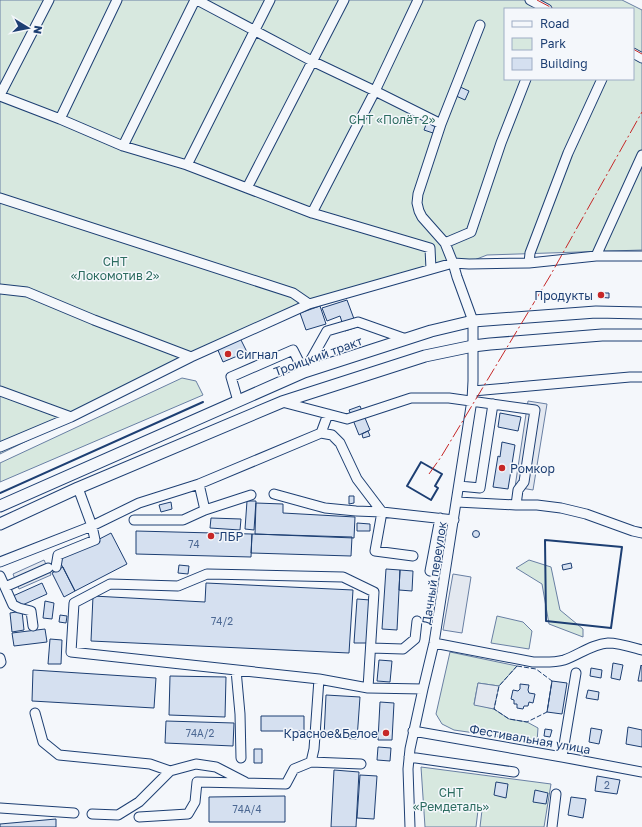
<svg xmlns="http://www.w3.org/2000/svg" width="642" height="827" viewBox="0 0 642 827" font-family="'Golos Text',sans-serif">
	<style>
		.green { fill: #d7e8df; stroke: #687fa3; fill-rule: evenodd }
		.parking { fill: #e3e8f0; stroke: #687fa3 }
		.building { fill: #d5e0f0; stroke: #1d3f73 }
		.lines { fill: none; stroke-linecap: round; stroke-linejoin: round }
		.minor-casing { stroke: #1d3f73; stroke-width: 11 }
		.major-casing { stroke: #1d3f73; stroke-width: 13 }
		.minor { stroke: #f4f7fb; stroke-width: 9 }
		.major { stroke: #f4f7fb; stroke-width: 11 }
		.fence { stroke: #1d3f73; stroke-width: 1; stroke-dasharray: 5 2; stroke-linecap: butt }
		.wall { stroke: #1d3f73; stroke-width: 2 }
		.power { stroke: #c62828; stroke-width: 1; stroke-dasharray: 14 3 2 3; stroke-linecap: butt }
		.poi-dot { fill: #c62828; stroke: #f4f7fb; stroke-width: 1.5 }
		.labels { text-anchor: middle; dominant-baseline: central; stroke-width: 3; stroke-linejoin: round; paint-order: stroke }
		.number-label { font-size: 10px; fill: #4b6792 }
		.park-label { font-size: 12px; fill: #2c6c60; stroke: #f4f7fb }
		.poi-label { font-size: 12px; fill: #1d3f73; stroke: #f4f7fb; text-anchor: start }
		.street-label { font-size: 12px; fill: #1d3f73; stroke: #f4f7fb }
	</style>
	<rect width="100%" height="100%" fill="#f4f7fb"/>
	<!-- green -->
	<path class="green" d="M0 0H622L642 10V250L487 255 464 264 304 309 209 351 0 454ZM505 9H633V79H505Z
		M182 378 196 381 203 395 0 482V463Z
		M529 560 551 567 560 610 583 629V637L549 624 542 584 516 568Z
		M497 616 523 622 532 631 529 649 491 643Z
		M450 652 517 666 499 686 478 683 474 704 494 709 509 719 527 722 538 728 537 742 454 730 442 724 436 714Z
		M421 767 551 784 544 827H480L482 810H478L476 827H425Z"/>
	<!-- parking -->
	<path class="parking" d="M528 401 547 404 533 490 515 487Z
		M44 560 51 575 19 589 13 574Z
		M453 574 471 577 462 633 443 630Z
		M478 683 499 686 494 709 474 705Z"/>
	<!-- building -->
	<path class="building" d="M458 86 469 91 465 100 454 95Z
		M427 122 436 125 433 133 424 130Z
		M598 293H609V298L598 297Z
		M347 300 357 327 345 331 340 316 327 321 322 308Z
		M320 306 326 324 306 330 300 313Z
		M240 338 247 352 223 362 217 348Z
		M360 406 370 430 359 435 349 410Z
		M500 413 521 417 518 431 498 427Z
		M368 431 370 436 363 438 362 434Z
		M502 442 515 445 508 489 493 487 498 456 500 457Z
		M349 496H354V503L349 504Z
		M247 501H256L254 530 245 529Z
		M171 502 172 509 161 512 159 505Z
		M256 503 283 504V513L355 517 354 538 255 534Z
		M211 518 241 519 240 530 210 528Z
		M357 523 370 524V531H357Z
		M472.5 534a3.5 3.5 0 1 1 7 0a3.5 3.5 0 1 1-7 0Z
		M136 531 252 534 251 557 136 554Z
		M111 533 127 564 75 591 59 560Z
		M252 534 352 537 351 556 251 553Z
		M571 563 572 568 563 570 562 565Z
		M179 565 189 566 188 574 178 573Z
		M63 567 75 591 64 597 52 573Z
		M386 569 400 570 397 630 382 629Z
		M400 570 413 571 412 591 399 590Z
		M42 583 47 594 18 607 13 596Z
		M206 583 353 590 349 653 91 641 93 596 205 602Z
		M357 599 370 600 368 643H354Z
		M45 601 54 603 52 619 43 618Z
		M22 611 24 630 12 632 10 613Z
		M60 615 67 616 66 623 59 622Z
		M45 629 47 642 14 646 12 633Z
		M50 639 62 640 61 664H48Z
		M379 660 392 661 390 682 377 681Z
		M613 663 623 665 620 680 611 678Z
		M641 665 642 666V681H638Z
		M591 668 602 670 601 678 590 676Z
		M33 670 156 678 154 708 32 701Z
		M170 676 226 677 225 717 169 715Z
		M552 681 567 683 562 714 547 712Z
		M520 684 529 685 528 690 529 693 535 694 533 703 529 702 528 706H524L523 709 517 708V704H514V700L511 699 513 690 518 691 520 689Z
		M588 690 599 692 598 700 586 698Z
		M326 695 360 697 357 739 324 737Z
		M380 702 394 703 392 740H378Z
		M261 716H304V731H261Z
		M166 721 234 723 233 746 165 743Z
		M628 727 642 730V747L626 744Z
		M591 728 602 730 599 744 589 742Z
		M545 729 552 730 550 737 544 736Z
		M378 747 391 748 390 761 377 760Z
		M254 749H262V763H254Z
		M334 770 359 772 356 827H331Z
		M360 775 377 776 374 819 357 818Z
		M597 776 620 780 617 794 595 791Z
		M496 782 508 784 506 798 494 795Z
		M535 790 548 793 546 804 533 802Z
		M285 796V822H209V797Z
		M571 797 586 799 583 818 568 815Z
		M56 819V827H0V824Z"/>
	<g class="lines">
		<!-- minor casing -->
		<g class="minor-casing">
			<path id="minor" d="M197 0 312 61 375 91 441 124 418 194 417 203 419 211 422 217 445 243 453 263 457 277 473 321V381L472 400 434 643 423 689 410 749 408 769 410 827
				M530 0 547 9
				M633 53 642 58
				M0 95 49 0
				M0 96 60 119 123 146 187 165 312 213 430 248 431 269
				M60 119 117 0
				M441 124 480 25
				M123 146 195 0
				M187 165 270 0
				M247 188 344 0
				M0 198 293 293 309 304
				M312 213 375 91 418 0
				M445 243 471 232 501 143 526 79
				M596 256 642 155
				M529 263 596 256H642
				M0 289 27 292 94 320 191 357
				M304 372 327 331 358 322 406 339
				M0 391 71 417
				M473 391 630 377H642
				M238 401 231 377 293 350 304 372
				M282 402 347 419 411 398H449L535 410 524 482 518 490 516 505
				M321 433 332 435 340 443 357 479 382 512
				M0 447 71 417 191 357 309 304 453 263 469 264 529 263 530 253 568 153 602 79
				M199 484 205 510
				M459 486 480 488 493 404
				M274 494 325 508 356 511 382 512
				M457 502 516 505H537L561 508 586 514 633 531 642 533
				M134 520H183L205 510 251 495
				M413 556 375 551 382 512 454 520
				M0 562 92 526 139 503 199 484 321 433 328 414
				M56 567 58 555 95 540 92 526 78 488
				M430 571 440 518
				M0 576 13 605 19 608 31 611 33 626
				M5 587 48 568
				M434 643 533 662C543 662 554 663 564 660 579 655 592 644 608 643 619 643 631 647 642 650
				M371 648 403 649 415 639 417 621
				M0 658 1 662 0 663
				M236 670 240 714 241 758
				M368 688 374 592 343 577 207 574 178 586 110 584 74 603 71 652 319 679 368 688 423 689
				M35 713 43 742 59 755 150 764 170 771 196 764 216 767 245 782
				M413 731 562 757 642 772
				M409 757 514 772
				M562 757 576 673
				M311 762 361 764
				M0 808 74 813
				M92 814 118 815 139 802 170 771
				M139 817 188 814 195 802 197 782 286 784 294 769 311 762 314 749 319 679
				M552 827 556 794"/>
		</g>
		<!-- major casing -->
		<g class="major-casing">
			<path id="major" d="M0 506 304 372 431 331 473 321 596 312 642 313
				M0 524 78 488 282 402 425 356 473 346 490 344 602 335H642"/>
		</g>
		<!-- minor -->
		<use href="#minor" class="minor"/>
		<!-- major -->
		<use href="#major" class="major"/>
		<!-- fence -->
		<path class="fence" d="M517 666 536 669 552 681 547 712 527 722 509 719 494 709 499 686Z"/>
		<!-- wall -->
		<path class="wall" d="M421 462 442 474 435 486 438 488 431 500 407 486Z
			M0 493 203 402
			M545 540 622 547 611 628 546 621Z"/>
		<!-- power -->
		<path class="power" d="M537 0 554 9
			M633 49 642 54
			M429 474 441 457 550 276 642 112"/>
	</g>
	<!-- markers -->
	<g class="poi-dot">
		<circle cx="601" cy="295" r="4"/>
		<circle cx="228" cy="354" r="4"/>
		<circle cx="502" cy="468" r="4"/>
		<circle cx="211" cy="536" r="4"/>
		<circle cx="386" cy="733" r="4"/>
	</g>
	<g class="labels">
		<!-- number labels -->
		<g class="number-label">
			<text x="194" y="544">74</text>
			<text x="222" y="621">74/2</text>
			<text x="200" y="733">74А/2</text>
			<text x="607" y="785">2</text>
			<text x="247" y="809">74А/4</text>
		</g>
		<!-- park labels -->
		<g class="park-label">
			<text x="392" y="119">СНТ «Полёт 2»</text>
			<text x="115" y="261">СНТ<tspan x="115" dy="14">«Локомотив 2»</tspan></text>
			<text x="451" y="792">СНТ<tspan x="451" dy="14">«Ремдеталь»</tspan></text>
		</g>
		<!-- poi labels -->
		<g class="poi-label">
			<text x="593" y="295" text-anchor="end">Продукты</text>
			<text x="236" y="354">Сигнал</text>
			<text x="510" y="468">Ромкор</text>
			<text x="219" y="536">ЛБР</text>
			<text x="378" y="733" text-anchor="end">Красное&amp;Белое</text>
		</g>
		<!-- street labels -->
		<g class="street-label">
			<text transform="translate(318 356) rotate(-20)">Троицкий тракт</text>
			<text transform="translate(434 573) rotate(-81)">Дачный переулок</text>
			<text transform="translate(530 739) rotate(10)">Фестивальная улица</text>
		</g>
	</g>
	<!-- legend -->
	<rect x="504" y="8" width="130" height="72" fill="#f4f7fb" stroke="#9eadc5"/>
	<rect x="512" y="21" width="20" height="6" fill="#f4f7fb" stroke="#9eadc5"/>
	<text x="540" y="28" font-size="12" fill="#1d3f73">Road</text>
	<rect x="512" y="38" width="20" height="12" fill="#d7e8df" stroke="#9eadc5"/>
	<text x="540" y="48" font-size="12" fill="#1d3f73">Park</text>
	<rect x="512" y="58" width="20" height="12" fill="#d5e0f0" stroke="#9eadc5"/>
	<text x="540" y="68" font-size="12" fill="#1d3f73">Building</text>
	<!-- north arrow -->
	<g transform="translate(28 28) rotate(100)" stroke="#f4f7fb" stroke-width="3" paint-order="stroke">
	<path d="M0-3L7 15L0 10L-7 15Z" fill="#1d3f73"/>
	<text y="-6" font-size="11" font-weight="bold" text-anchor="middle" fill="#1d3f73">N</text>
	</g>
</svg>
